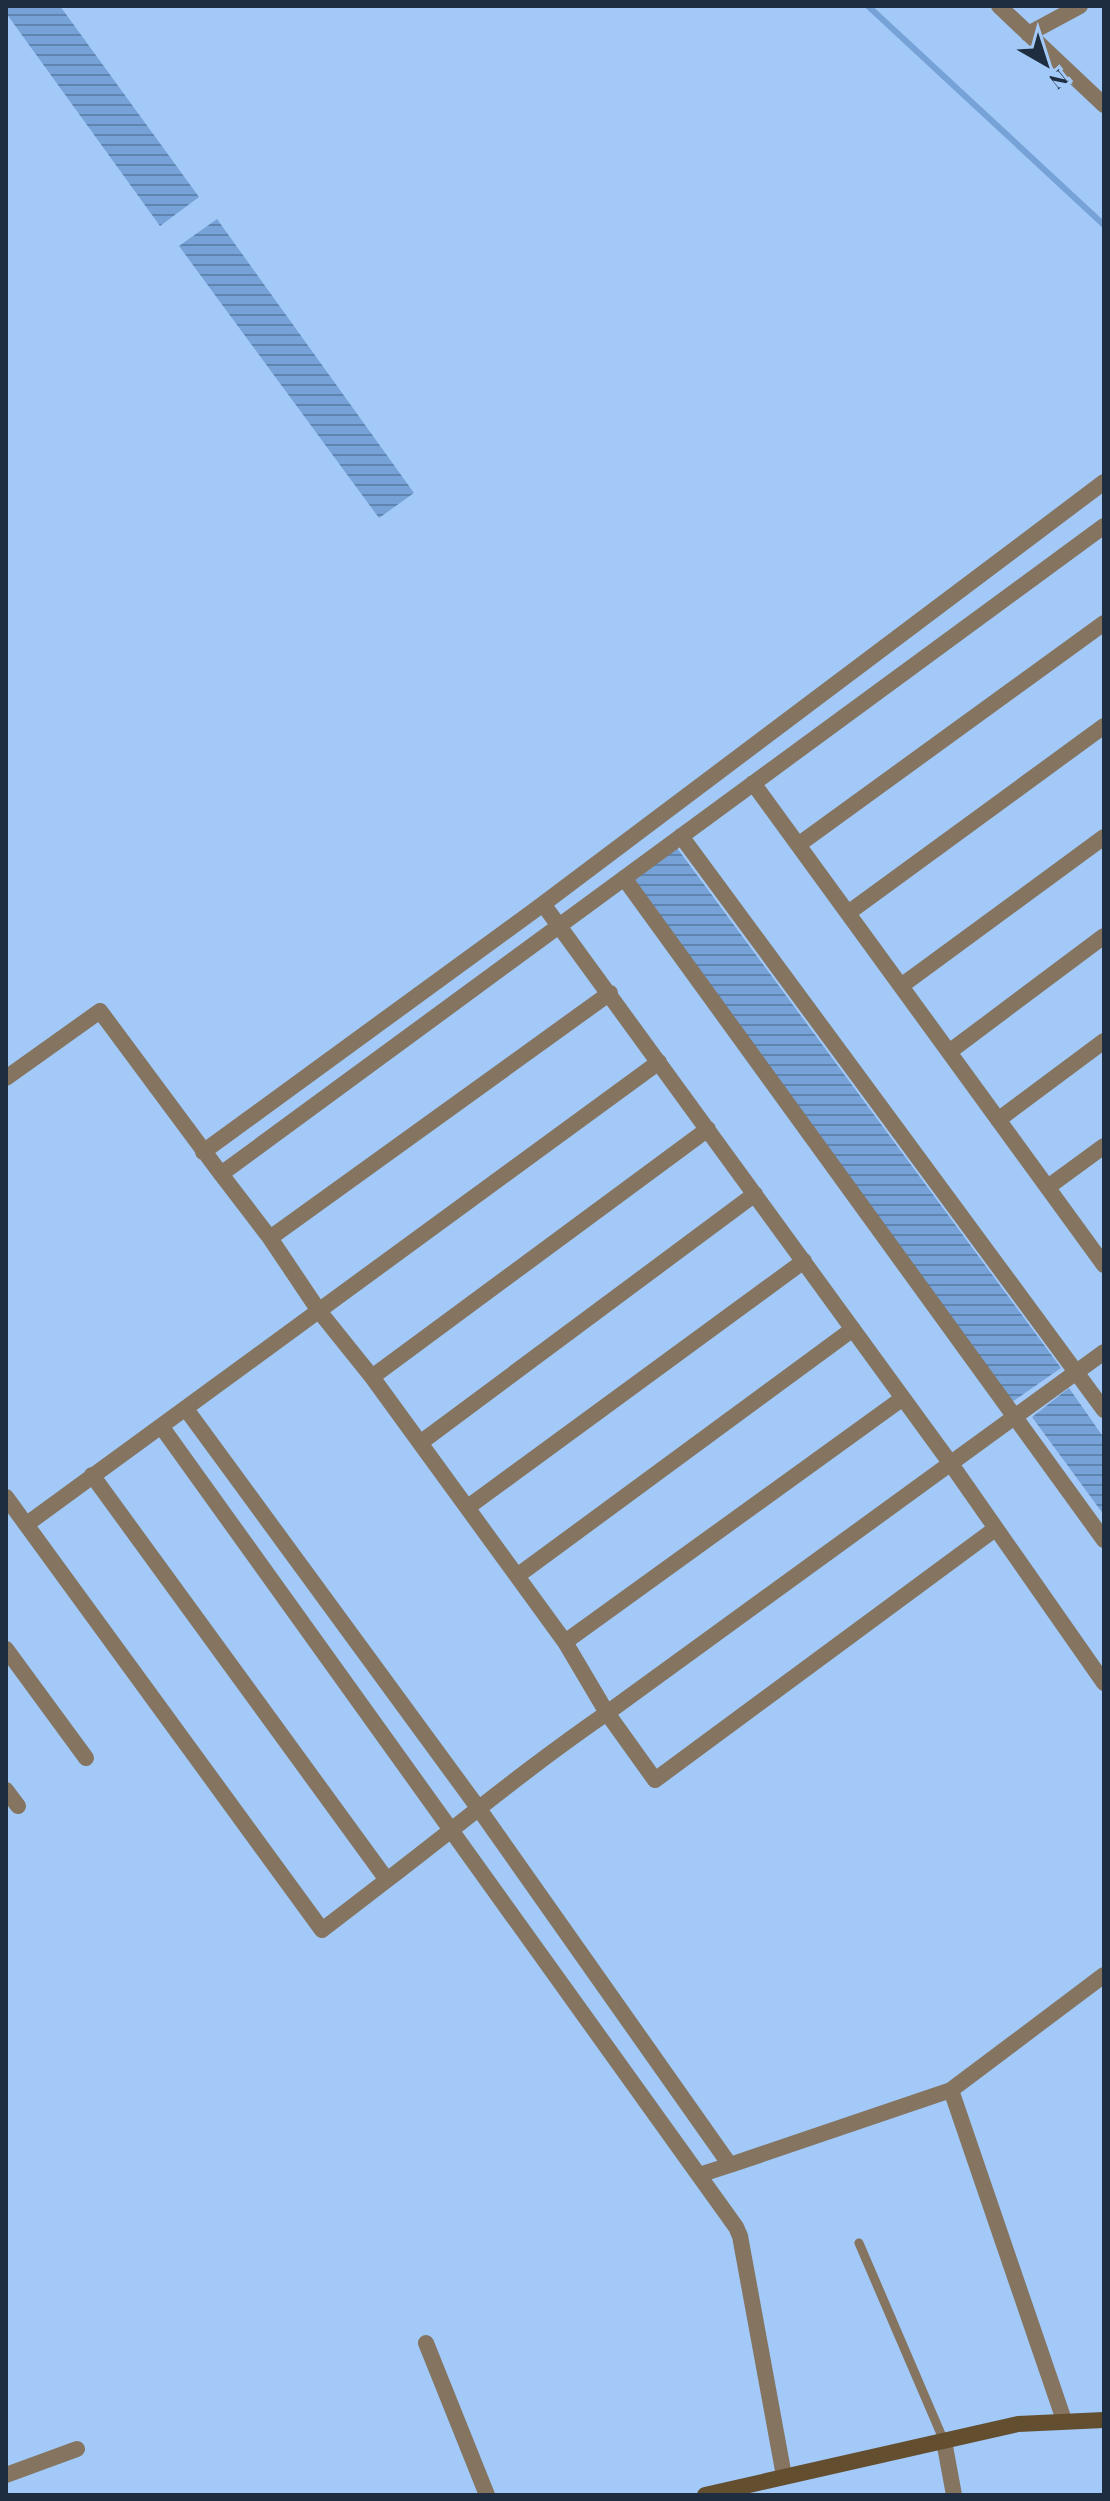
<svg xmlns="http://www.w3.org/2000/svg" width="1110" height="2501" viewBox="0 0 1110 2501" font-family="'Playfair Display',serif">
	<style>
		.water { fill: url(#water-rules) }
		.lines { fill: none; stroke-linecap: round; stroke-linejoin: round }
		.stream { stroke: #76a2d7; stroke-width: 6 }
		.lane { stroke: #847460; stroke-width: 9 }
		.street { stroke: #847460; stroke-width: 16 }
		.secondary { stroke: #644e30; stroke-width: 16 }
	</style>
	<defs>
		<pattern id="water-rules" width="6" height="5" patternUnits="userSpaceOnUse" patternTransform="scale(2)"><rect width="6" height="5" fill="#76a2d7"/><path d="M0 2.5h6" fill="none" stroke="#6084b0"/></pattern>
	</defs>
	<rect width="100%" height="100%" fill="#a2c9f7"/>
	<!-- water -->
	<path class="water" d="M10 6H60L199 197 160 226 6 13V9Z
		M217 219 414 493 379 518 179 246Z
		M677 848 1061 1368 1012 1402 634 879Z
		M1069 1388 1104 1438V1515L1032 1417Z"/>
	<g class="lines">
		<!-- stream -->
		<path class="stream" d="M868 6 1104 225"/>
		<!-- lane -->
		<path class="lane" d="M859 2243 944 2441"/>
		<!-- street -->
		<path class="street" d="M999 6 1104 105
			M1028 34 1080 6
			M753 783 1104 1265
			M681 836 1104 1410
			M798 845 1104 623
			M624 878 1104 1540
			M543 904 1104 482
			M848 913 1104 726
			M901 986 1104 837
			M949 1052 1104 936
			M6 1078 100 1011 221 1174
			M998 1120 1104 1041
			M203 1152 543 904 951 1464 1104 1683
			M1048 1187 1104 1146
			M270 1238 610 993
			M372 1377 708 1129
			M186 1409 479 1809 730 2165 699 2175
			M161 1426 736 2227 740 2236 784 2476
			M420 1443 755 1194
			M92 1475 387 1880C460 1824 531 1765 607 1713L1104 1352
			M6 1497 322 1930 387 1880
			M468 1507 804 1261
			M27 1524 659 1062
			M995 1529 655 1780 607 1713 565 1642 372 1377 319 1311 270 1238 221 1174 1104 526
			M517 1576 853 1329
			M565 1642 903 1398
			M6 1649 86 1758
			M6 1790 18 1806
			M951 2090 1064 2420
			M730 2165 951 2090 1104 1975
			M426 2343 487 2495
			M944 2441 954 2495
			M6 2475 77 2449"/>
		<!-- secondary -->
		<path class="secondary" d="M705 2495 1018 2424 1104 2420"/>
	</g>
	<!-- border -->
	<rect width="1110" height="2501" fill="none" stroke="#1e2d3f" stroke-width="16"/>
	<!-- north arrow -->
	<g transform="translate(1046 64) rotate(141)" stroke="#a2c9f7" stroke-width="6" paint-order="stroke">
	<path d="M0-6L14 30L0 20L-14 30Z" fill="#1e2d3f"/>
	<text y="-12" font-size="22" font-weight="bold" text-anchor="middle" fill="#1e2d3f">N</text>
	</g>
</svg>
